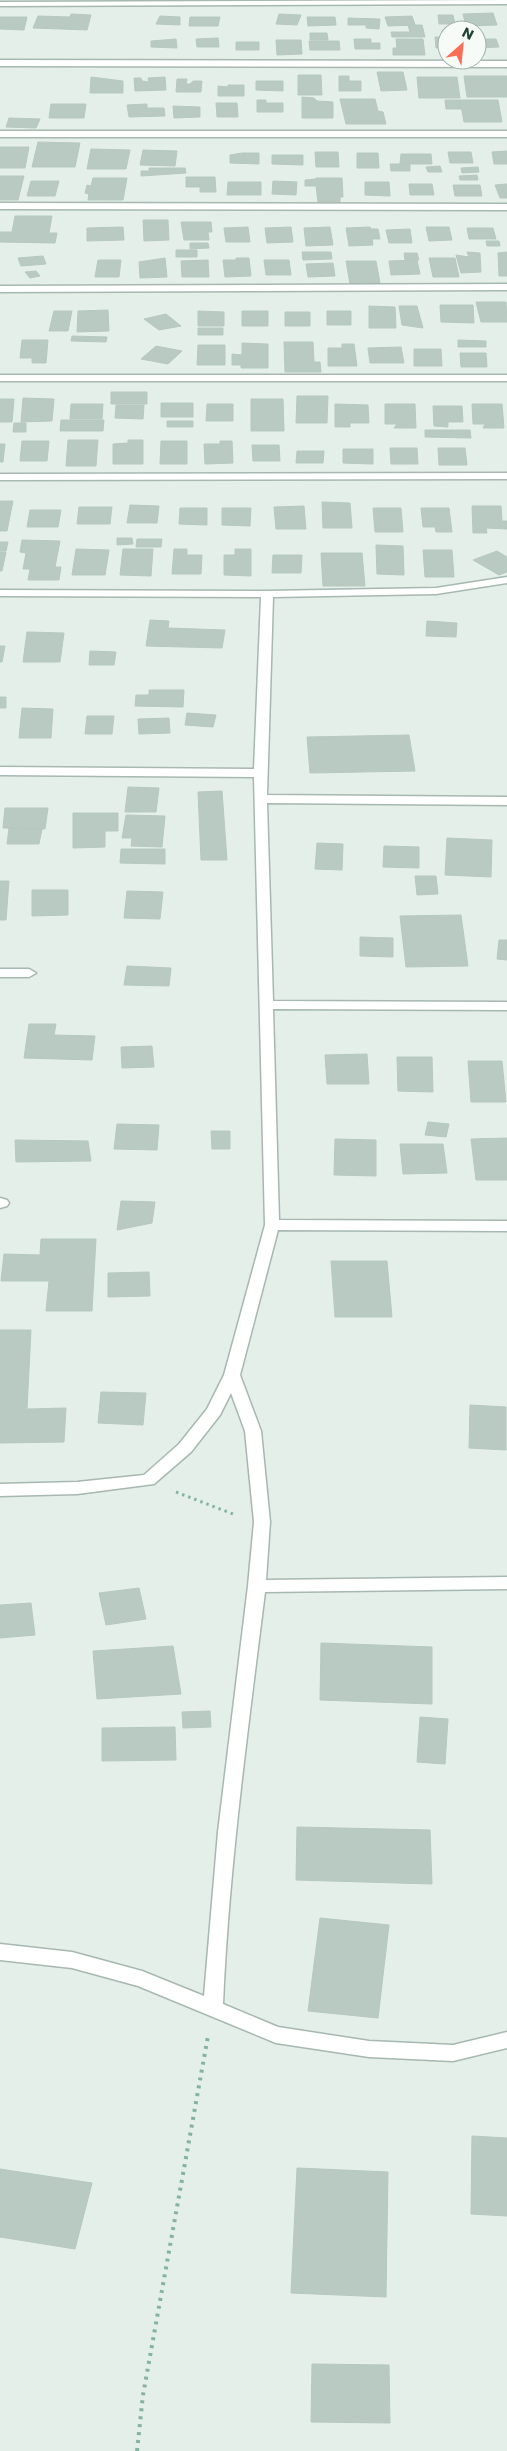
<svg xmlns="http://www.w3.org/2000/svg" width="507" height="2451" viewBox="0 0 507 2451" font-family="Poppins,sans-serif">
	<style>
		.building { fill: #b9cac2; stroke: #b6c9bf }
		.lines { fill: none; stroke-linecap: round; stroke-linejoin: round }
		.street-casing { stroke: #a6b8b0; stroke-width: 3 }
		.path-far1 { stroke: #83b4a0; stroke-width: 3; stroke-dasharray: 2.5 4; stroke-linecap: butt }
		.path { stroke: #83b4a0; stroke-width: 4; stroke-dasharray: 3 5; stroke-linecap: butt }
		.street { fill: #fff; fill-rule: evenodd }
	</style>
	<rect width="100%" height="100%" fill="#e4efe9"/>
	<!-- building -->
	<path class="building" d="M493 13 497 25 466 26 463 14Z
		M71 14 91 15 87 30 33 28 38 16 70 17Z
		M279 14 301 15 297 25 276 24Z
		M438 15H453L455 24H439Z
		M160 16 180 17V25L156 24Z
		M412 16 415 25 388 26 385 17Z
		M0 17H27L24 30 0 29Z
		M190 17H220L218 26H189Z
		M307 17H335L336 25 308 26Z
		M348 18 380 19 379 29 366 28V25H348Z
		M408 25H422L425 37H392L391 32H410Z
		M310 33H327L328 40H310Z
		M435 37H447V48H436Z
		M218 38 219 47H197L196 39Z
		M176 39 177 48 151 47V41Z
		M354 39H371V43H380V49H355Z
		M396 39H423L425 55H393V48H397Z
		M477 39H496L499 47 477 48Z
		M276 40H301L302 54 277 55Z
		M309 41H339L340 50H310Z
		M236 42H259V50H236Z
		M377 72H403L407 90 381 91Z
		M298 75H321L322 95H298Z
		M339 76H349V81H361V91H339Z
		M464 76H507V97H467Z
		M91 77 123 81V93H90Z
		M165 77 166 90 135 91 134 78H141L142 81 149 82 148 78Z
		M417 77H457L460 98H419Z
		M177 79H187L186 84H190L193 81H202L201 92H176Z
		M256 81H283V91L256 90Z
		M228 85H244V96H218V86L228 87Z
		M302 97 314 98 317 101 333 102V118H302Z
		M340 99H375L378 111 383 112 386 124H346Z
		M257 100H266V103H283V112H257Z
		M445 100H460L461 109H446Z
		M460 100H498L502 122H464Z
		M216 103H237L238 117H217Z
		M51 104H86L84 118H49Z
		M147 104V108H164L165 116 129 117 127 105Z
		M173 106 200 107V117L174 118Z
		M9 118 40 119 36 128 6 127Z
		M38 142 80 143 75 167H32Z
		M0 147H29L25 168H0Z
		M91 149 130 150 126 169H87Z
		M143 150 177 151 175 166 140 165Z
		M507 151V164H494L492 152Z
		M315 152H338L339 167H316Z
		M448 152H471L473 163H450Z
		M242 153H259V164L230 163V155Z
		M357 153H378L379 168H357Z
		M401 154H431L432 164H400Z
		M272 155H303V165L272 164Z
		M390 164H410V171H391Z
		M440 166 442 172H428L426 167Z
		M478 167 479 172 462 173 461 168Z
		M149 168H185L186 173 141 176V171H149Z
		M477 175 478 180H460L459 176Z
		M0 176H24L18 200H0Z
		M186 177H215L216 192H200V187H186Z
		M93 178H127L123 200H88L89 194 85 193 87 185 91 186Z
		M316 178H342L343 197H340V202H318L316 186H305V180L316 179Z
		M31 181H59L55 196H27Z
		M273 181 297 182 296 195 272 194Z
		M228 182H261V195H227Z
		M365 182H389L390 196 365 195Z
		M409 184H432L434 195H410Z
		M507 184V198H500L495 185Z
		M453 185H480L482 196H455Z
		M15 216H52L49 233H57L55 243 0 242V232H12Z
		M143 220H168L169 240 144 241Z
		M181 222H211L212 232H208L209 240H184Z
		M123 227 124 240 87 241V228Z
		M248 227 250 242H226L224 228Z
		M291 227 293 242 267 243 265 228Z
		M330 227 333 245 306 246 304 228Z
		M370 227 371 229H378L380 239H372L373 245 349 246 346 228Z
		M426 227H449L452 240 429 241Z
		M467 228H493L496 239H469Z
		M410 229 412 243H389L386 230Z
		M486 241H499L500 246H487Z
		M190 243H208L209 248 190 249Z
		M176 250H197V257H176Z
		M302 252H331L332 259 303 260Z
		M467 252 480 253 481 272 461 273 456 255 469 257Z
		M507 252V276H499L498 253Z
		M404 253H417L419 260H405Z
		M43 256 46 264 21 266 18 258Z
		M165 258 167 277 140 278 139 262Z
		M236 258H249L251 276 225 277 223 260H236Z
		M429 258H455L459 277H433Z
		M98 260H121L119 277H95Z
		M208 260 209 277H182L181 261Z
		M264 260H289L291 275H266Z
		M417 260 420 274 391 275 389 261Z
		M346 261H376L380 283 350 284Z
		M333 263 335 276 308 277 306 264Z
		M36 271 40 276 30 278 25 272Z
		M476 302H506L507 322H481Z
		M440 305H473L474 323 441 322Z
		M369 306 395 307 396 328H369Z
		M399 306H417L423 328 402 325Z
		M108 310 109 331 77 332 78 311Z
		M54 311H72L68 331H49Z
		M198 311 224 312V326H198Z
		M242 311H268V326H242Z
		M327 311H351V325H327Z
		M285 312H310V326H285Z
		M166 314 181 326 159 330 144 319Z
		M198 328H223V335H198Z
		M72 336 107 337 106 342 71 341Z
		M22 340H48L46 363H32V358H20Z
		M458 340 486 341V347H458Z
		M284 342H313L314 362H320L321 372H285Z
		M242 343 268 344V368H241V365H232V354L242 355Z
		M342 344H354L357 366H328V348H342Z
		M198 345H225V365H197Z
		M156 346 182 351 168 364 141 359Z
		M401 347 404 363H370L368 348Z
		M414 349H441L442 366H414Z
		M460 353H486L487 367H461Z
		M111 392H147V404H111Z
		M297 396H328L327 423H296Z
		M23 398 54 399 52 421 21 422Z
		M0 399H14L12 422H0Z
		M251 399H283L284 431H251Z
		M161 403H193V417H161Z
		M71 404H103L102 419H70Z
		M207 404H233V421H206Z
		M335 404 368 405 369 423H350V427H335Z
		M385 404H415L416 428H394L397 424H385Z
		M472 404H502L504 428H483L485 424H473Z
		M116 405H144L143 419 115 418Z
		M433 406H462L463 422H448V427L434 426Z
		M61 420H104L103 431H60Z
		M167 421H193V427H167Z
		M14 423H26V432H13Z
		M425 430H470L471 438 425 437Z
		M68 440H98L96 466H66Z
		M128 440H143V464H113V444L128 443Z
		M22 441H49L47 461H20Z
		M161 441H187V464H160Z
		M220 441H232L233 463 205 464 204 444H220Z
		M0 444H5L3 462H0Z
		M252 445H279L280 461H253Z
		M390 448H417L418 464H391Z
		M438 448H465L467 465H439Z
		M343 449H373V464L343 463Z
		M297 451H324L323 463H296Z
		M0 501H13L7 531H0Z
		M322 502 350 503 352 528H323Z
		M130 505 159 506 157 523H127Z
		M304 506 306 529H276L274 507Z
		M472 506H501L502 521H507V529L486 528 487 533H473Z
		M79 507H112L110 524H77Z
		M180 508H207V525L179 524Z
		M222 508H251L250 526 222 525Z
		M373 508H401L403 532H375Z
		M421 508H449L452 532H436L435 527H423Z
		M30 510H61L58 527H27Z
		M117 538H132L133 544 117 545Z
		M137 539H162L161 547H136Z
		M22 540 60 541 55 567H61L59 580H28L30 569H23L26 553 20 552Z
		M0 542H8L6 551H0Z
		M376 545 403 546 404 575 377 574Z
		M76 549 109 550 105 575H72Z
		M123 549H153L151 576 120 575Z
		M174 549H187V555H202L201 574H172Z
		M235 549H251V576L224 575V555H235Z
		M423 550H452L454 577H425Z
		M497 551 507 557V572L499 575 473 560Z
		M0 552H6L2 571H0Z
		M321 553H362L365 586H323Z
		M273 555H302L301 573H272Z
		M150 620 169 621 168 628 225 630 222 648 146 646Z
		M427 621 457 623 456 637 426 636Z
		M27 632 64 633 60 662H23Z
		M0 646H5L2 662H0Z
		M90 651 116 652 114 665H89Z
		M149 690H184L183 707 135 706 136 695H149Z
		M0 697H6V708H0Z
		M22 708 53 709 51 738H19Z
		M187 713 216 715 213 727 185 725Z
		M87 716H114L112 734H85Z
		M169 718 170 733 139 734 138 719Z
		M409 735 415 771 310 773 307 737Z
		M128 787 159 788 156 812H125Z
		M222 791 227 860H201L198 792Z
		M5 808H48L45 829 3 828Z
		M73 813H118V831H105V847L73 848Z
		M126 815 165 816 162 847 131 846 132 838H122Z
		M9 828 42 829 39 844H7Z
		M447 838 492 840 491 877 445 875Z
		M317 843 343 844 342 870 315 869Z
		M384 846 419 847V868L383 867Z
		M121 849H165V864L120 863Z
		M415 876H436L438 894 417 895Z
		M0 881H9L6 920H0Z
		M32 890H68V915L32 916Z
		M127 891 163 892 160 919 124 918Z
		M461 915 468 966 406 967 400 916Z
		M360 937 393 938V957L360 956Z
		M499 940H507V960L497 959Z
		M127 966 171 968 169 986 124 985Z
		M29 1024H56L54 1035 95 1036 92 1060 24 1058Z
		M152 1046 154 1067 122 1068 121 1047Z
		M367 1054 369 1084H327L325 1055Z
		M397 1057H432L433 1092 398 1091Z
		M468 1061H502L506 1102H471Z
		M428 1122 449 1124 446 1137 425 1135Z
		M117 1124 159 1125 157 1150 114 1149Z
		M211 1131H230V1149H212Z
		M507 1138V1180H476L471 1139Z
		M335 1139 376 1140V1176L334 1175Z
		M15 1140 88 1141 91 1161 16 1162Z
		M400 1144H443L447 1173 403 1174Z
		M121 1201 155 1202 152 1223 117 1230Z
		M41 1239H96L92 1311H46L49 1281H1L4 1254 40 1255Z
		M331 1261H387L392 1317H335Z
		M149 1272 150 1296 108 1297V1273Z
		M0 1330H31L27 1409 66 1408 64 1442 0 1443Z
		M101 1392 146 1393 143 1425 98 1423Z
		M470 1405 506 1407V1450L469 1448Z
		M139 1588 146 1619 106 1625 99 1593Z
		M31 1603 35 1635 0 1638V1605Z
		M321 1643 432 1647V1704L320 1700Z
		M173 1646 181 1694 97 1699 93 1651Z
		M210 1711 211 1727 183 1728 182 1712Z
		M420 1717 448 1719 445 1764 417 1762Z
		M175 1727 176 1760 102 1761V1728Z
		M297 1827 430 1830 432 1884 296 1880Z
		M320 1918 389 1925 378 2018 308 2011Z
		M472 2136 507 2138V2216L471 2214Z
		M297 2168 388 2172 386 2297 291 2293Z
		M0 2169 92 2183 75 2249 0 2237Z
		M312 2364 389 2365 390 2423 311 2422Z"/>
	<g class="lines">
		<!-- street casing -->
		<g class="street-casing">
			<path id="street" d="M507 0V4L0 6V2Z
				M0 60 507 61V67L0 66Z
				M0 131H507V137H0Z
				M0 203 507 204V210L0 209Z
				M507 284V290L0 292V286Z
				M0 375H507V381H0Z
				M507 473V479L0 480V474Z
				M507 577V583L436 594 273 597 267 795 507 797V805L267 803 273 1001 507 1002V1010L273 1009 279 1220 507 1221V1231L278 1230 240 1375 261 1431 270 1522 266 1580 507 1577V1589L265 1592C248 1729 229 1866 223 2004L278 2027 369 2041 453 2045 507 2032V2048L453 2061 369 2057 276 2043 138 1986 72 1968 0 1960V1944L72 1952 142 1971 204 1996 218 1832 248 1586 254 1522 245 1431 231 1393 220 1415 191 1452 154 1484 77 1494 0 1496V1484L77 1482 144 1475 179 1444 207 1409 224 1375 265 1225 254 777 0 775V767L254 769 261 597 0 596V590L267 591 436 588Z
				M0 969H29L36 973 29 977H0Z
				M0 1198 7 1200 9 1203 7 1206 0 1208Z"/>
		</g>
		<!-- path-far1 -->
		<path class="path-far1" d="M176 1492 233 1514"/>
		<!-- path -->
		<path class="path" d="M137 2451 143 2395 208 2036"/>
		<!-- street -->
		<use href="#street" class="street"/>
	</g>
	<!-- north arrow -->
	<g transform="translate(462 45) rotate(27)"><circle r="24" fill="#f6fbf7" stroke="#a1b1aa"/>
	<path d="M0-4L9 19L0 12L-9 19Z" fill="#fa6e57"/>
	<text y="-8" font-size="14" font-weight="bold" text-anchor="middle" fill="#224236">N</text>
	</g>
</svg>
